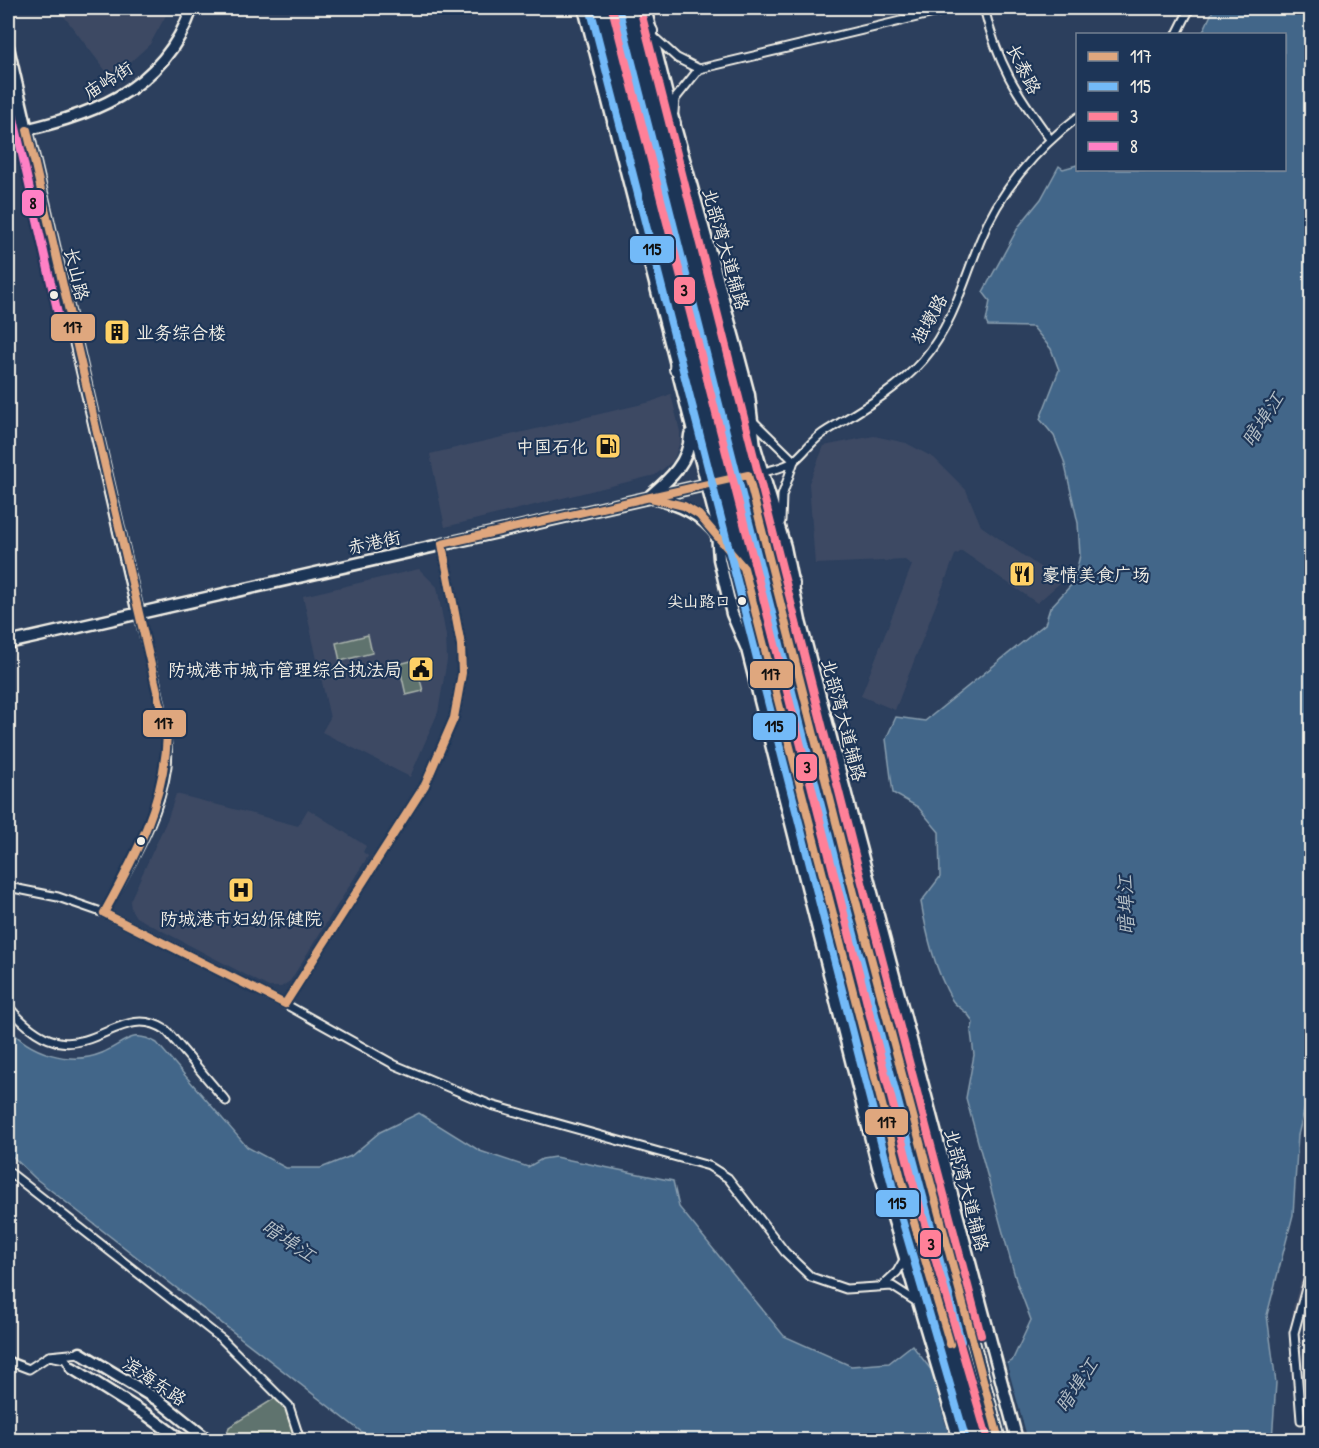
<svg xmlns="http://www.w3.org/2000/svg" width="1319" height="1448" viewBox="0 0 1319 1448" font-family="'Patrick Hand','LXGW WenKai TC',sans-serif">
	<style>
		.built { fill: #3e4a64 }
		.green { fill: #5e736e; stroke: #a9b2ab; stroke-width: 1.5 }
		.water { fill: #426689; stroke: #899eaf; stroke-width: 1.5 }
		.pier { fill: #2c3f5d }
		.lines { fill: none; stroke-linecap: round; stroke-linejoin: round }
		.street-casing { stroke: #f4f1e8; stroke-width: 11 }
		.secondary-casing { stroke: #f4f1e8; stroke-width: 15 }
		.highway-casing { stroke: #f4f1e8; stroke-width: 16 }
		.street { stroke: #1d3557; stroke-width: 7 }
		.secondary { stroke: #1d3557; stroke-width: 10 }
		.highway { stroke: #1d3557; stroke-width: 12 }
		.bus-1-casing { stroke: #1d3557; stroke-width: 12 }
		.bus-2-casing { stroke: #1d3557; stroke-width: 12 }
		.bus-3-casing { stroke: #1d3557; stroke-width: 12 }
		.bus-4-casing { stroke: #1d3557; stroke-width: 12 }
		.bus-1 { stroke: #dfa77e; stroke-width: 8 }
		.bus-2 { stroke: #73baf8; stroke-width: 8 }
		.bus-3 { stroke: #ff8098; stroke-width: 8 }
		.bus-4 { stroke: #ff80c5; stroke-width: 8 }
		.bus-dot { fill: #f4f1e8; stroke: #1d3557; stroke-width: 2 }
		.labels { text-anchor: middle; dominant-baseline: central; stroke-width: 4.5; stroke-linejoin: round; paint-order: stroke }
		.bus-label { font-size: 16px; fill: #f4f1e8; stroke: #1d3557; text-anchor: end }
		.street-label { font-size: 18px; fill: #f4f1e8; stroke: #1d3557 }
		.poi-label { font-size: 18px; fill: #f4f1e8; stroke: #1d3557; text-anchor: start }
		.water-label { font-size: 20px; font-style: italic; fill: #b6c0c7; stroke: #1d3557 }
		.line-badge { stroke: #1d3557; stroke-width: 2 }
		.pale-badge-label { font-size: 16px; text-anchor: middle; font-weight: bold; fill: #111 }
	</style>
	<rect width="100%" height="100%" fill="#2c3f5d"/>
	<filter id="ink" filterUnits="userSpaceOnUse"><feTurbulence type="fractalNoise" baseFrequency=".0167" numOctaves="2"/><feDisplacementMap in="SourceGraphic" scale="12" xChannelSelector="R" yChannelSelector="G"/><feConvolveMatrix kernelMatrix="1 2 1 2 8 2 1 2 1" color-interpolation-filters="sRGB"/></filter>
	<g filter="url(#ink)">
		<!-- built -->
		<path class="built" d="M64 8H170L150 44 112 79 60 11Z
			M671 394 680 432V442L673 461 655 475 445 527 430 454 651 402Z
			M874 436 906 443 934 458 966 490 981 526 1061 582 1037 603 962 551 955 555 895 710 861 696 912 565 905 560 815 564 809 483 824 446Z
			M419 569 437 587 446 636 447 660 438 712 410 777 322 732 330 718 303 596Z
			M176 794 298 826 308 809 366 846 363 852 368 856 290 981 281 987H269L136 917 131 909 130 901 168 818Z
			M1311 1246V1287L1297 1332 1292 1331 1293 1307Z"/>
		<!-- green -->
		<path class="green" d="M368 635 372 653 340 661 336 643Z
			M415 660 423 691 406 695 399 664Z
			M280 1395 289 1408 299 1440H233L227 1434 229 1427Z"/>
		<!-- water -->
		<path class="water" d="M1214 8H1311L1312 1079 1298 1135 1293 1215 1267 1315 1276 1383 1272 1440H372L35 1178 8 1152V1027C29 1053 70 1066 102 1053 126 1043 131 1028 157 1043L247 1147 286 1168H321L351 1156 380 1132 419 1113 480 1151 528 1167 542 1159 555 1157 673 1181 679 1207 784 1336 851 1366 889 1363 912 1345 935 1375 959 1386 1012 1361 1031 1320 1016 1280 966 1098 974 1055 971 1032 973 1023C969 1011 958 1009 952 1000 935 970 927 936 921 902L940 877 939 832 918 807 893 793 886 739 896 717 925 721 1045 624 1050 608 1074 582 1080 555 1078 523 1064 461 1054 436 1040 419 1059 370 1051 349 1033 327 988 326 986 322 990 301 983 292 1019 226 1041 199 1059 166 1063 169 1077 165 1078 170H1284V34H1202Z"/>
		<!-- pier -->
		<path class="pier" d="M928 1361 937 1372 959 1383 1006 1361 1028 1440H950Z"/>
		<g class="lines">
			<!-- street casing -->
			<g class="street-casing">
				<path id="street" d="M984 8C998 65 1015 91 1050 139
					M1177 34 1190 8
					M655 38 677 58 699 69
					M674 112 675 99 699 69 955 8
					M754 422 794 461 782 496 781 521
					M748 475C761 472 785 469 795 460 808 449 811 440 828 430 862 409 897 390 923 360 952 326 964 281 980 241 999 192 1036 149 1078 117
					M8 887 58 897 104 913 285 1004 395 1065 491 1105 709 1166 728 1178 785 1252 811 1277 846 1289 892 1286 917 1302
					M104 913C129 866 160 819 167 766 172 728 147 652 138 613
					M285 1004 425 785 454 718 462 673 461 645 442 544
					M8 1006C79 1092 113 995 166 1030L226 1101
					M8 1171 223 1340 289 1406 300 1440
					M882 1286 897 1272 905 1258
					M8 1361 29 1369 49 1356
					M72 1368 65 1359 49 1356 80 1353
					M1301 1420 1294 1333 1312 1266"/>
			</g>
			<!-- secondary casing -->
			<g class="secondary-casing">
				<path id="secondary" d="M584 8 716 520 719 559 732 614 747 649 878 1167 959 1440
					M645 8 674 123 735 342 749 395 755 447 785 547 800 621 1017 1440
					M8 47 138 613
					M8 134C88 116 162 94 192 8
					M651 495C670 479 689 462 690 435
					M652 498C681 505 700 513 719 537
					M8 643 748 475
					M80 1353 158 1400 208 1440
					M72 1368 147 1415 181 1440"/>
			</g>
			<!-- highway casing -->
			<g class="highway-casing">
				<path id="highway" d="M601 8 902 1182 977 1440
					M629 8 856 901 999 1440
					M636 8 651 31
					M595 49 597 8
					M614 123 636 161
					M671 159 674 123
					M676 369 680 331
					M728 381 749 415 742 447
					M727 507 719 537 741 564
					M790 627 793 583"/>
			</g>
			<!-- street -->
			<use href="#street" class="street"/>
			<!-- secondary -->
			<use href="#secondary" class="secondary"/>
			<!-- highway -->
			<use href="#highway" class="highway"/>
			<!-- bus-1 casing -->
			<g class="bus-1-casing">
				<path id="bus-1" d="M27 130 167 734C165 802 136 855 104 913
					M651 498 684 506 699 515 744 568 902 1182 950 1344
					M442 544 748 475 856 901 999 1440
					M104 913 285 1004
					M285 1004 425 785 454 718 462 673 461 645 442 544"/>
			</g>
			<!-- bus-2 casing -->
			<g class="bus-2-casing">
				<path id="bus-2" d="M591 11 892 1185 966 1440
					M619 11 846 904 961 1341"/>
			</g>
			<!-- bus-3 casing -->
			<g class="bus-3-casing">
				<path id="bus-3" d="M612 8 912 1179 987 1437
					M640 8 866 898 981 1335"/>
			</g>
			<!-- bus-4 casing -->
			<g class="bus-4-casing">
				<path id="bus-4" d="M8 92 58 314"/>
			</g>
			<!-- bus-1 -->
			<use href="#bus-1" class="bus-1"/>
			<!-- bus-2 -->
			<use href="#bus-2" class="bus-2"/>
			<!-- bus-3 -->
			<use href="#bus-3" class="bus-3"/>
			<!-- bus-4 -->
			<use href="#bus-4" class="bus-4"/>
		</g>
	</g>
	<!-- icons -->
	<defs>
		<g id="building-square" transform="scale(1.35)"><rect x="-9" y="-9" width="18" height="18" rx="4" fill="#ffd166" stroke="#1d3557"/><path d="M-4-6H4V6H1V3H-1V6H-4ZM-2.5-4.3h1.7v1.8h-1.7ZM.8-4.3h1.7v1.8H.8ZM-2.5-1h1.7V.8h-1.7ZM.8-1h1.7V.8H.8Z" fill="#111"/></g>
		<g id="fuel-square" transform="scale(1.35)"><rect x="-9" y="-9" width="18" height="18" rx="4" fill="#ffd166" stroke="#1d3557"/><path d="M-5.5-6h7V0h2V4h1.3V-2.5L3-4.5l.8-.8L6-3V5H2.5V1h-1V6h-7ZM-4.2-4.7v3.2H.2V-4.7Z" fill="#111"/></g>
		<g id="restaurant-square" transform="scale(1.35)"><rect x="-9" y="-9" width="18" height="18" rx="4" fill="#ffd166" stroke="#1d3557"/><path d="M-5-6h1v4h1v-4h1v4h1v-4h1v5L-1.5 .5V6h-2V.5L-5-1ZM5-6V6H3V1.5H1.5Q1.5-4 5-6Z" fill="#111"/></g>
		<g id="civic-square" transform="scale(1.35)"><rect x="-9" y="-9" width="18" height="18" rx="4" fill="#ffd166" stroke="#1d3557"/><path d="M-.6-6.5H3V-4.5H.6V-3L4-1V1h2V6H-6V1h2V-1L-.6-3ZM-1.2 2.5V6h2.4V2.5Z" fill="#111"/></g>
		<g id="hospital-square" transform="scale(1.35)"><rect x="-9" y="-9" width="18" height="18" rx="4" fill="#ffd166" stroke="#1d3557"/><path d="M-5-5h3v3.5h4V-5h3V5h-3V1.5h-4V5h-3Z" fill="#111"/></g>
	</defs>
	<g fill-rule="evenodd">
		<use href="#building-square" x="117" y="332"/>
		<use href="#fuel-square" x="608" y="446"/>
		<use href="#restaurant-square" x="1022" y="574"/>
		<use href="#civic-square" x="421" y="669"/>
		<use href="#hospital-square" x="241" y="890"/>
	</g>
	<!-- markers -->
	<g class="bus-dot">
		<circle cx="54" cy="295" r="5"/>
		<circle cx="742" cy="601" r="5"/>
		<circle cx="141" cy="841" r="5"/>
	</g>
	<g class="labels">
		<!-- bus labels -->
		<g class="bus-label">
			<text x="731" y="601">尖山路口</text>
		</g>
		<!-- street labels -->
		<g class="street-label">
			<text transform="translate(1024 69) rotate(63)">长泰路</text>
			<text transform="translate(108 80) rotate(-32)">庙岭街</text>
			<text transform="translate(726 249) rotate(74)">北部湾大道辅路</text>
			<text transform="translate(77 274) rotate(77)">长山路</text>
			<text transform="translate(929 319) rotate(-61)">独墩路</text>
			<text transform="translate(374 542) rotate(-12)">赤港街</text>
			<text transform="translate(844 720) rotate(75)">北部湾大道辅路</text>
			<text transform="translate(967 1190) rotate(75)">北部湾大道辅路</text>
			<text transform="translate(155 1381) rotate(34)">滨海东路</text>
		</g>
		<!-- poi labels -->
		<g class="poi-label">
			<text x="136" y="332">业务综合楼</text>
			<text x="588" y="446" text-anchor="end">中国石化</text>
			<text x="1042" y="574">豪情美食广场</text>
			<text x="402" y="669" text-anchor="end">防城港市城市管理综合执法局</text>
			<text x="241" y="918" text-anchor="middle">防城港市妇幼保健院</text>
		</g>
		<!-- water labels -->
		<g class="water-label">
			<text transform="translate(1262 419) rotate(-57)">暗埠江</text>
			<text transform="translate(1125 905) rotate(-92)">暗埠江</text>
			<text transform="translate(289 1240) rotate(34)">暗埠江</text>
			<text transform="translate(1076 1385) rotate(-56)">暗埠江</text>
		</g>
	</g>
	<g class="line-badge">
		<rect x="21" y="189" width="24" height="28" rx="6" fill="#ff80c5"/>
		<rect x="629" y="235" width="46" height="29" rx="6" fill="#73baf8"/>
		<rect x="673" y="276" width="23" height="29" rx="6" fill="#ff8098"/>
		<rect x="50" y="313" width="46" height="29" rx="6" fill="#dfa77e"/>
		<rect x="749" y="660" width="45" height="29" rx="6" fill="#dfa77e"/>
		<rect x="142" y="709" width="45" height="29" rx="6" fill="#dfa77e"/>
		<rect x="752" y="712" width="45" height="29" rx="6" fill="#73baf8"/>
		<rect x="795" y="753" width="23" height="29" rx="6" fill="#ff8098"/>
		<rect x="864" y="1108" width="45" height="28" rx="6" fill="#dfa77e"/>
		<rect x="875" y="1189" width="45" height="29" rx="6" fill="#73baf8"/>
		<rect x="919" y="1229" width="23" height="29" rx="6" fill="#ff8098"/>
	</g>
	<g class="pale-badge-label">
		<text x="33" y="209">8</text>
		<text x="652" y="255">115</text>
		<text x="684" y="296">3</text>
		<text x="73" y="333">117</text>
		<text x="771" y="680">117</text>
		<text x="164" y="729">117</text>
		<text x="774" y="732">115</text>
		<text x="807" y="773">3</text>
		<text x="887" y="1128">117</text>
		<text x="897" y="1209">115</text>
		<text x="931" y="1250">3</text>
	</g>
	<!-- margin -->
	<rect width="1319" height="1448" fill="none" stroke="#1d3557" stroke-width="30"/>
	<rect x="15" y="15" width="1289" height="1418" fill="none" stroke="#f4f1e8" stroke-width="2" filter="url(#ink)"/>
	<!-- legend -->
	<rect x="1076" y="33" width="210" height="138" fill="#1d3557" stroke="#738091" stroke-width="1.5"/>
	<rect x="1088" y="52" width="30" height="9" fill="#dfa77e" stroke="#738091" stroke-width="1.5"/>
	<text x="1130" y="63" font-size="18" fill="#f4f1e8">117</text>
	<rect x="1088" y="82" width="30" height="9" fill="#73baf8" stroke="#738091" stroke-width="1.5"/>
	<text x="1130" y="93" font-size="18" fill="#f4f1e8">115</text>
	<rect x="1088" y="112" width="30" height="9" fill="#ff8098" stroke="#738091" stroke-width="1.5"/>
	<text x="1130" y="123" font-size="18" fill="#f4f1e8">3</text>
	<rect x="1088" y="142" width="30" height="9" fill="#ff80c5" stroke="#738091" stroke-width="1.5"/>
	<text x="1130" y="153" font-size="18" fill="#f4f1e8">8</text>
</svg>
